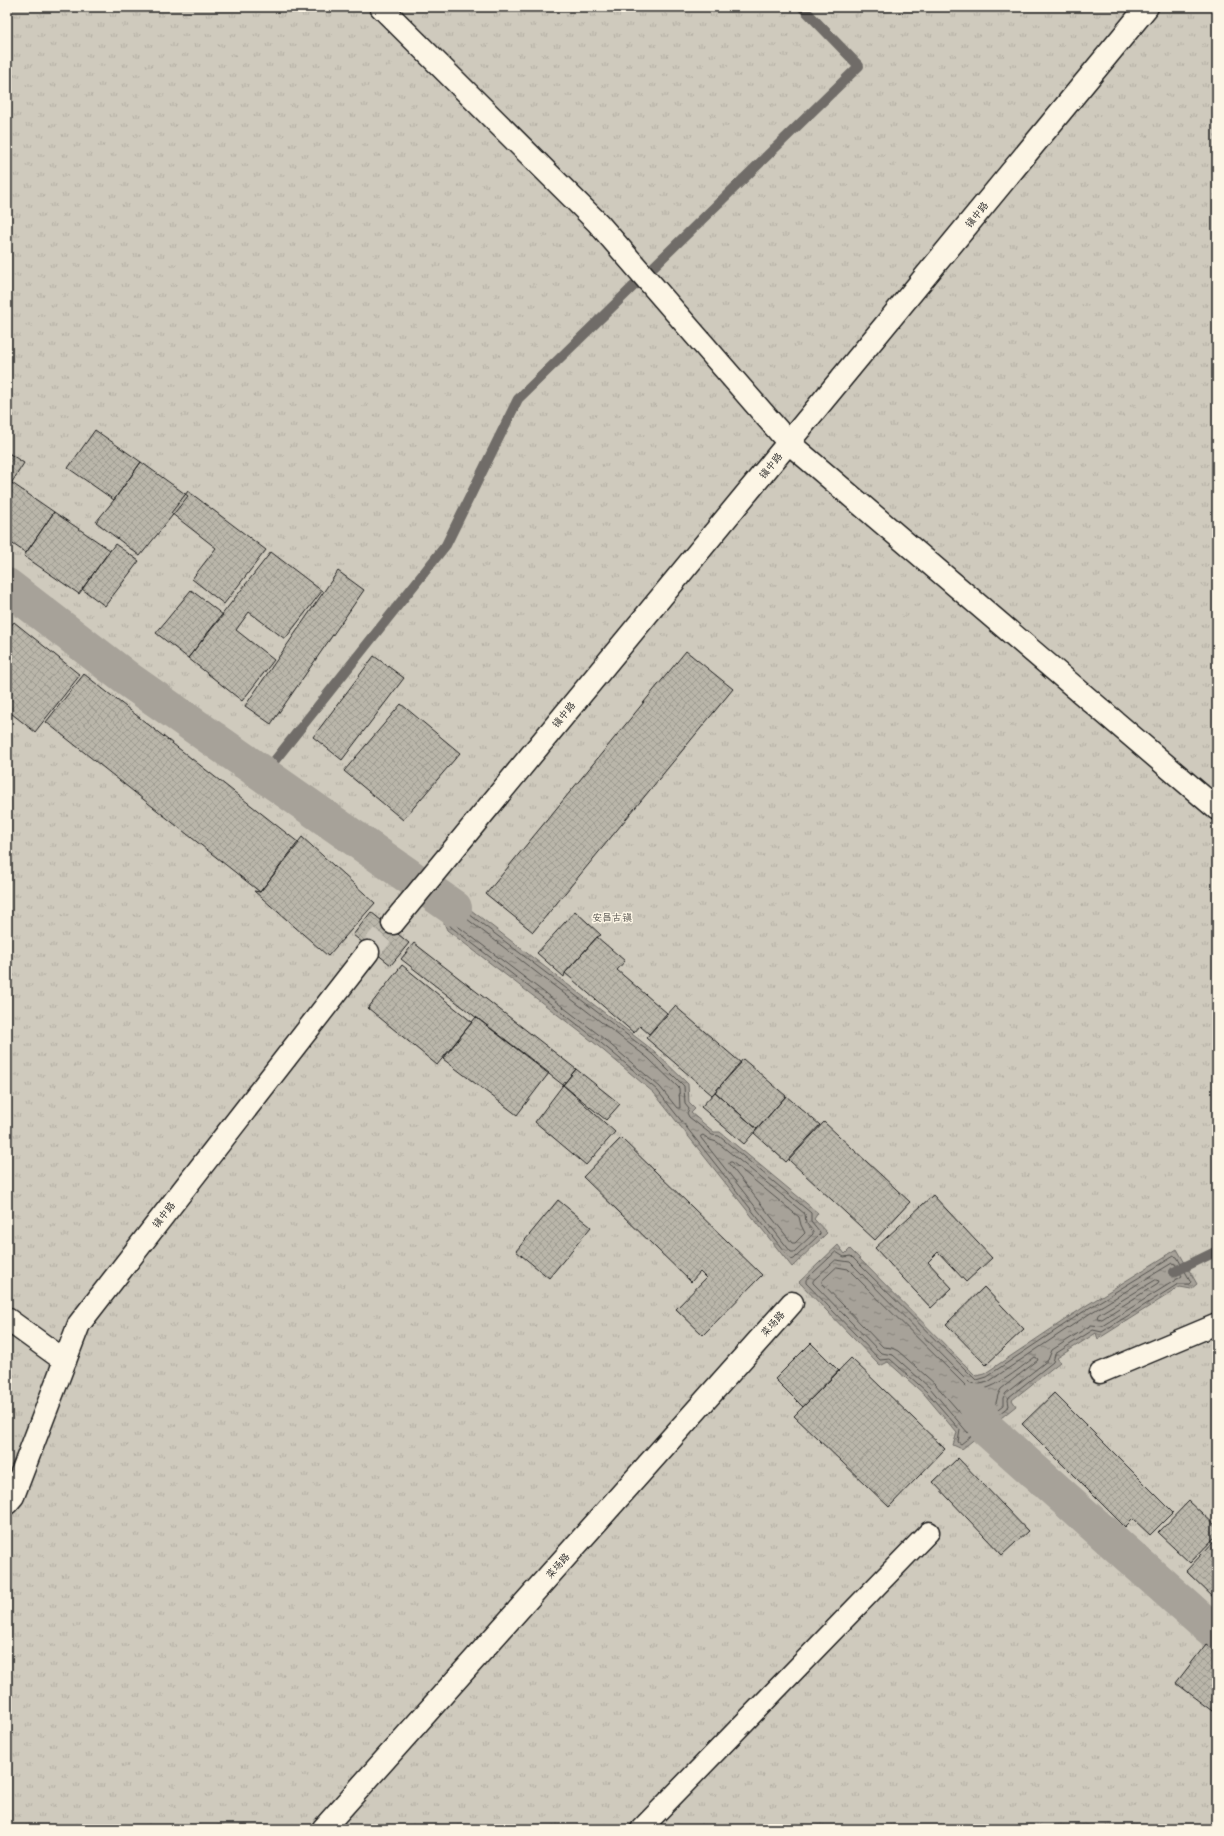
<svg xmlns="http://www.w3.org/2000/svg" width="1224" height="1836" viewBox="0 0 1224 1836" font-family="'Balsamiq Sans','LXGW WenKai TC',sans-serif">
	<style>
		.park { fill: url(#park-tufts); stroke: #76736c }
		.water { fill: url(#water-ripples); stroke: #6f6c67 }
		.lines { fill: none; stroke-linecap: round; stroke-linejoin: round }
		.shore { stroke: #54524e; stroke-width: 1 }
		.stream { stroke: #6f6c67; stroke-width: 10 }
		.canal { stroke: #a7a299; stroke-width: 36 }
		.building { fill: url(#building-cross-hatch); stroke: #1c1c1c }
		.street-tunnel { stroke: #cec9bd; stroke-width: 22; stroke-dasharray: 22 11; stroke-linecap: butt }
		.lane-casing { stroke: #1c1c1c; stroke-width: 23 }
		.street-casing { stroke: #1c1c1c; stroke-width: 25 }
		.lane { stroke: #fcf5e5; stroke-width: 20 }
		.street { stroke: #fcf5e5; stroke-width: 22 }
		.labels { text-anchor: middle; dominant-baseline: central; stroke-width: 3; stroke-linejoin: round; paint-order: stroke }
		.street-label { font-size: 10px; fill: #1c1c1c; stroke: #fcf5e5 }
		.park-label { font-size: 10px; fill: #52504c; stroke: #fcf5e5 }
	</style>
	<defs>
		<pattern id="park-tufts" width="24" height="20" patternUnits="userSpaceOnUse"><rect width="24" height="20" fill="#cfcabd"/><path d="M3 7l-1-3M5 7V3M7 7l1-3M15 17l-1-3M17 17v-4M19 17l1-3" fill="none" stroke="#b1ada2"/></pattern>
		<pattern id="water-ripples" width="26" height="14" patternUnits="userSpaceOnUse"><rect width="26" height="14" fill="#a7a299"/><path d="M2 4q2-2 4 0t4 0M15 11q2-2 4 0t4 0" fill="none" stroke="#87837c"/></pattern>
		<pattern id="building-cross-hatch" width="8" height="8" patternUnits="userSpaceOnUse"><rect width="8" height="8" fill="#bab6aa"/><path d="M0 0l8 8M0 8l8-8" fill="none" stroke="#9f9c92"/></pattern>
	</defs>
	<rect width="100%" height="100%" fill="#eee8d9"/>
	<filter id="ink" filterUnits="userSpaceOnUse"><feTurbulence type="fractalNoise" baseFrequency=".025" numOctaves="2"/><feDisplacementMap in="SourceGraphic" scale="8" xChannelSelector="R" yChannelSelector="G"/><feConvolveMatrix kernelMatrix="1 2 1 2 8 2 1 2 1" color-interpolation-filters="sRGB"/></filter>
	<g filter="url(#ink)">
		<!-- park -->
		<path class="park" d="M7 7H1217V1829H7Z"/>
		<!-- water -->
		<path class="water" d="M454 908 471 910 654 1051 688 1084 689 1103 695 1109 691 1113 714 1132H720L818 1213 814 1219 827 1233 792 1267 654 1093 592 1041 447 930 444 923 447 913Z
			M838 1245 845 1254 850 1249 976 1376 984 1374 1087 1305 1177 1249 1197 1284 1191 1289 1180 1287 1098 1339 1096 1333 1057 1358 1060 1362 1012 1400 1016 1406 962 1449 953 1445 957 1433 925 1395 888 1362 880 1366 799 1282Z"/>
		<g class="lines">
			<!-- shore -->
			<path class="shore" d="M455 912 469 914 652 1054 684 1086 685 1104 689 1109 687 1113 689 1117 712 1135 719 1136 811 1213V1221L820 1232V1234L794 1259 791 1260 657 1090 595 1038 451 927 448 922 450 916Z
				M456 917 467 919 648 1058 679 1088 680 1108H677L660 1087 598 1034 455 924 454 921Z
				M701 1136 703 1135 710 1140 717 1142 805 1214 806 1223 813 1231V1234L794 1252H791L701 1138Z
				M730 1162H732L799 1217 801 1225 805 1233 795 1243H792L729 1164Z
				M836 1252 844 1257 851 1256 976 1380 986 1377 1089 1308 1174 1256 1177 1257 1191 1282 1189 1284H1178L1102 1332 1093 1330 1055 1354 1053 1362 1009 1397 1008 1400 1009 1406 961 1444 958 1442 960 1430 927 1392 890 1359 880 1360 806 1283V1280Z
				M836 1260 850 1262 969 1382 976 1385 988 1382 1092 1312 1172 1263 1175 1264 1182 1276 1102 1326 1091 1325 1052 1350 1048 1360 1006 1393 1003 1398V1405L968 1433 930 1388 893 1355 881 1353 813 1283V1281Z
				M837 1267 848 1269 969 1389C989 1396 1019 1368 1035 1357L1037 1358 1038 1360 1001 1389 998 1395 996 1403 969 1423 935 1384 898 1351 892 1348 883 1347 822 1283V1281Z
				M1156 1280 1159 1281 1158 1283 1102 1319 1097 1318 1098 1315Z"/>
			<!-- stream -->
			<path class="stream" d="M264 774 446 545 518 399 859 66 802 7
				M1174 1272 1217 1251"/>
			<!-- canal -->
			<path class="canal" d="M7 586 129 680 454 908
				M975 1402 987 1429 1201 1620 1217 1633"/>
		</g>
		<!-- building -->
		<path class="building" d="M95 430 141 462 114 500 68 468Z
			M7 452 24 463 7 490Z
			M141 462 188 496 140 556 96 522 114 500Z
			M12 483 54 512 26 553 7 540V490Z
			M188 491 266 550 224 604 192 579 216 548 171 513Z
			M54 512 110 550 79 594 24 556Z
			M115 544 139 561 105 606 82 589Z
			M271 552 322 591 285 639 249 612 236 630 274 660 242 701 188 658Z
			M338 571 364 590 271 724 245 706Z
			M191 590 223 615 188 658 156 633Z
			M14 622 80 675 35 732 7 710V631Z
			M686 651 733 689 533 932 486 894Z
			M374 656 404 678 342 760 313 737Z
			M84 674 299 843 260 892 46 722Z
			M401 704 460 753 403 820 344 771Z
			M302 837 375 903 328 956 254 891 260 892Z
			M575 911 601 935 597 937 565 973 564 977 537 953Z
			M371 912 409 943 391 965 353 935Z
			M597 937 625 961 617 970 667 1013 649 1034 640 1026 634 1033 565 973Z
			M414 943 576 1069 563 1085 401 959Z
			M402 965 472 1022 437 1065 368 1008Z
			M675 1006 741 1063 712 1095 646 1038Z
			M476 1017 549 1073 517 1115 443 1059Z
			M743 1059 786 1096 757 1129 715 1092Z
			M576 1069 620 1104 606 1120 563 1085Z
			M563 1085 615 1132 586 1165 535 1122Z
			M715 1092 757 1129 744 1144 701 1107Z
			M786 1096 820 1125 786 1162 754 1133Z
			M824 1122 910 1202 875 1240 789 1160Z
			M621 1138 762 1275 703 1335 676 1309 706 1278 700 1272 691 1282 583 1177Z
			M933 1195 992 1258 966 1282 938 1252 928 1262 952 1288 931 1308 875 1248Z
			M558 1200 591 1227 549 1278 516 1251Z
			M984 1287 1024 1329 986 1365 946 1324Z
			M811 1343 839 1371 803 1407 775 1379Z
			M851 1358 945 1449 889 1507 794 1416Z
			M1054 1393 1173 1512 1150 1535 1133 1519 1125 1527 1022 1424Z
			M958 1458 1028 1531 1002 1555 933 1482Z
			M1189 1501 1217 1527V1535L1190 1563 1158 1533Z
			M1217 1538V1601L1186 1571Z
			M1206 1644 1217 1652V1714L1176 1683Z"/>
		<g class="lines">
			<!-- street-tunnel -->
			<path class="street-tunnel" d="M368 952 393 923"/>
			<!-- lane casing -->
			<g class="lane-casing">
				<path id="lane" d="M1100 1373 1217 1324
					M641 1829 929 1532"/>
			</g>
			<!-- street casing -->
			<g class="street-casing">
				<path id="street" d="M381 7 598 223 789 443 1217 809
					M393 923 1147 7
					M7 1319 65 1361
					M7 1503 13 1496 79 1324 368 952
					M323 1829 792 1303"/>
			</g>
			<!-- lane -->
			<use href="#lane" class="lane"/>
			<!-- street -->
			<use href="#street" class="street"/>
		</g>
	</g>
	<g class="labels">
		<!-- street labels -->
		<g class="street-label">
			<text transform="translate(977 215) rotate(-51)">镇中路</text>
			<text transform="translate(771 466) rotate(-50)">镇中路</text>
			<text transform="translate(564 715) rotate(-50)">镇中路</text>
			<text transform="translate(164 1215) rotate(-52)">镇中路</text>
			<text transform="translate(773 1324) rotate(-48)">菜场路</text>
			<text transform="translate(558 1566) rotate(-48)">菜场路</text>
		</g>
		<!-- park labels -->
		<g class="park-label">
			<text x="612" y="918">安昌古镇</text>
		</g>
	</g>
	<!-- margin -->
	<rect width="1224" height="1836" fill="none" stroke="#fcf5e5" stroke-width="24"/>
	<rect x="12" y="12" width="1200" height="1812" fill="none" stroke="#1c1c1c" stroke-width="1.5" filter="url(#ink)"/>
</svg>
